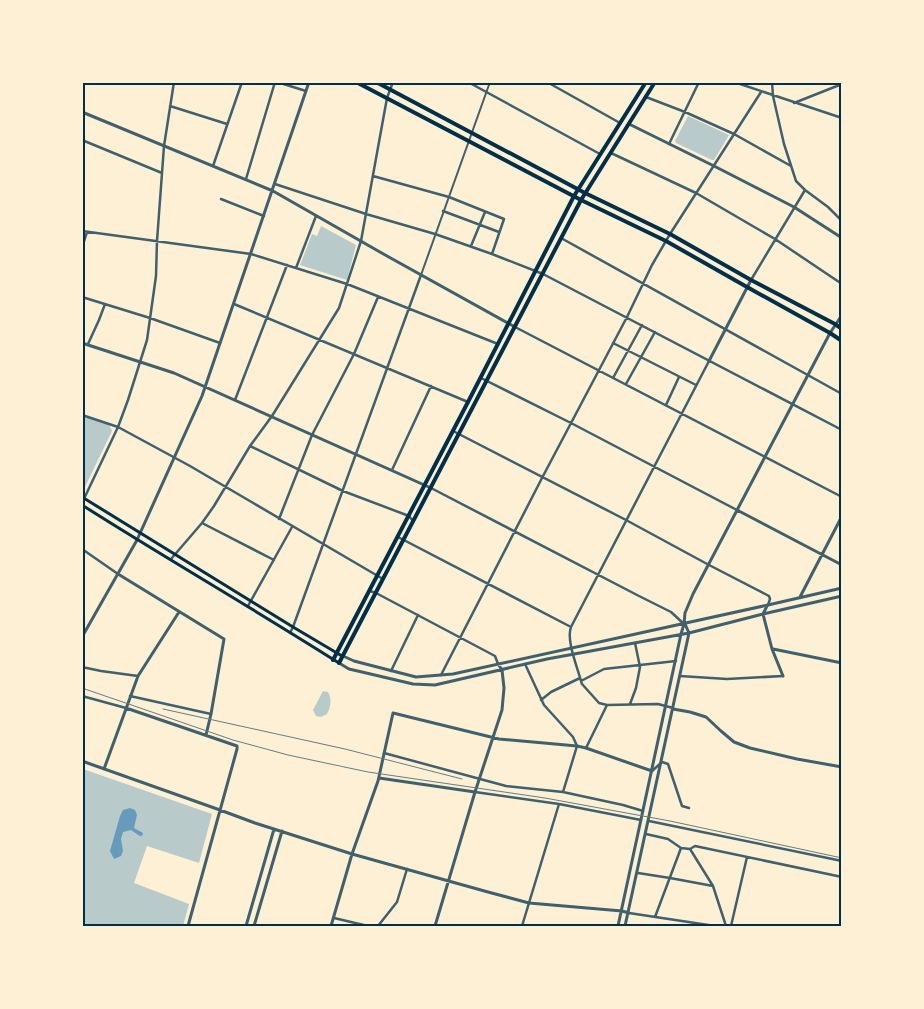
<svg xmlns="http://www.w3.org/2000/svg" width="924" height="1009" viewBox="0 0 924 1009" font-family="'Asap Condensed',sans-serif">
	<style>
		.green { fill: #b9caca }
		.water { fill: #669bbc }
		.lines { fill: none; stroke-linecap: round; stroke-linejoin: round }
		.pedestrian { stroke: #3f606c; stroke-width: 2 }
		.minor { stroke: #3f606c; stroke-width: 2.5 }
		.tertiary { stroke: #3f606c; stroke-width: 3 }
		.secondary { stroke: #003049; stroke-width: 3 }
		.primary { stroke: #003049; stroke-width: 4 }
		.trunk { stroke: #003049; stroke-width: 4 }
		.rail { stroke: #657d81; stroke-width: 1 }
		.neatline { fill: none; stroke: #003049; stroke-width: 2 }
	</style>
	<rect width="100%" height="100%" fill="#fdf0d5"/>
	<!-- green -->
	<path class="green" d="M688 116 729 135 714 160H712L676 143 675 141Z
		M321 226 356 245 347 280 300 265 312 234 317 236Z
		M82 416 109 424 112 431 83 491Z
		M323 691 328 692C332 699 331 706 327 714L321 717 316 716 313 710Z
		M83 769 212 814 199 863 147 846 134 883 189 904 183 926H83Z"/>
	<!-- water -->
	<path class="water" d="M130 808 135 810 137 815 134 828 143 833 142 836H140L131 830 123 832 121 839 123 851 121 856 114 859 110 851 120 816 123 810Z"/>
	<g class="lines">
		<!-- pedestrian -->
		<path class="pedestrian" d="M421 275 490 82"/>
		<!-- minor -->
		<path class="minor" d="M277 82 306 91
			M468 82 600 154
			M547 82 620 123
			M734 82 842 118
			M772 82 773 96 784 144 796 181 805 190 828 207 842 221
			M646 97 685 112 734 134 791 166
			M794 103 842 84
			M170 106 227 124
			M82 140 162 173
			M669 144 699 82
			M611 153 696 193 775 239 842 284
			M213 166 242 82
			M373 176 449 197 504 219 492 254
			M246 179 275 82
			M275 184 366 214 435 234 492 254 543 274 842 430
			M221 199 264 216
			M443 211 499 232
			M82 231 251 254 347 284 498 344
			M561 238 842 394
			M471 246 485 212
			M82 248 87 232
			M296 268 316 216
			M751 280 805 190
			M82 297 150 318 220 343
			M234 304 468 402
			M515 327 842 497
			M613 343 696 385
			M88 344 99 320 105 304
			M481 378 571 423 737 510
			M613 378 642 325
			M626 384 655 332
			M235 400 287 265
			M666 405 679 377
			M82 415 118 427 190 466 383 579
			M453 431 626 520 709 565 769 596 770 599 768 605
			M250 446 343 491 409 516 413 521
			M392 470 431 386
			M431 488 639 596 671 612 684 624
			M82 503 118 427 128 400 147 340 156 276 157 241 164 146 174 82
			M279 519 312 435 354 354 378 297
			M202 523 274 560
			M398 537 571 627
			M82 549 118 574
			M171 559 202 523 214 506 250 446 272 416 339 308 361 241 387 98 393 82
			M370 591 376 593 495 656 498 664
			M248 606 292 527
			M290 633 293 627 421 275
			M525 664 544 705 573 737 577 746 563 792
			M82 667 101 671 138 676
			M391 671 418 615
			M441 675 542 478 627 317 652 265 670 234 761 92
			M680 676 727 679 783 676
			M581 681 604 669 676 661
			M82 696 126 708
			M130 696 211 714
			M541 700 551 692 580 678
			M630 704 636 688 640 667 635 643
			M673 708 658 704 607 705 599 703 582 684 581 681C577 666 566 640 571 627L709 361
			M586 748 607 705
			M384 753 506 786 563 792 623 805 643 811
			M652 771 662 762 668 764 682 806 689 808
			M475 792 559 804 641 820
			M649 821 842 861
			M646 834 668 839 681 848 690 849 695 846 842 877
			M690 849 713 886 726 926
			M638 873 670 878 713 886
			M629 913 715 926
			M655 917 681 848
			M334 918 368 926
			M378 926 397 902 407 869
			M522 926 559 804
			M731 926 747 857"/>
		<!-- tertiary -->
		<path class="tertiary" d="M82 112 273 191 387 256 515 327
			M629 124 714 166 794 207 842 238
			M82 343 174 373 431 488
			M709 361 751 280
			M737 510 842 565
			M118 574 224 639 211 714 206 735
			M800 597 842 516
			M767 606 763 614 772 649 783 676
			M82 637 137 540 202 396 309 82
			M773 649 842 663
			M343 656 354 661 416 677 453 674 768 605 842 588
			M339 663 349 669 362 672 413 684 435 685 547 659 689 633 763 614 842 596
			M126 708 237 746V749L188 926
			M673 709 690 712 706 717 721 731 734 742 750 748 797 759 842 767
			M82 761 220 810 255 823 352 854 488 892 529 903 622 911 629 913
			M104 769 138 676 179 612
			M379 778 475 792
			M246 926 274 829
			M254 926 282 831
			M331 926 352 854 378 781 393 713 499 739 577 746 586 748 652 771
			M435 926 475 792 502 710 504 688 502 670 498 664
			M618 926 681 634 684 624 685 613 693 594 830 333 842 315
			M625 926 689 633 685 624"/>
		<!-- secondary -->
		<path class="secondary" d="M82 497 293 627 342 656
			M82 505C167 559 254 609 339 663"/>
		<!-- primary -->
		<path class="primary" d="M333 660 468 402 574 196
			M339 663 581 200"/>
		<!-- trunk -->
		<path class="trunk" d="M356 82 581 200 666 241 747 287 830 333 842 341
			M376 82 585 193 670 234 751 280 835 324 842 329
			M574 196 646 82
			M581 200 655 82"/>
		<!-- rail -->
		<path class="rail" d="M82 688 233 740 288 755 368 772 545 798 670 821 842 858
			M163 709 345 749 462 779"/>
	</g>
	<!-- border -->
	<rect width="924" height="1009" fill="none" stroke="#fdf0d5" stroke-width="168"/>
	<rect x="84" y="84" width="756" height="841" class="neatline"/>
</svg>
